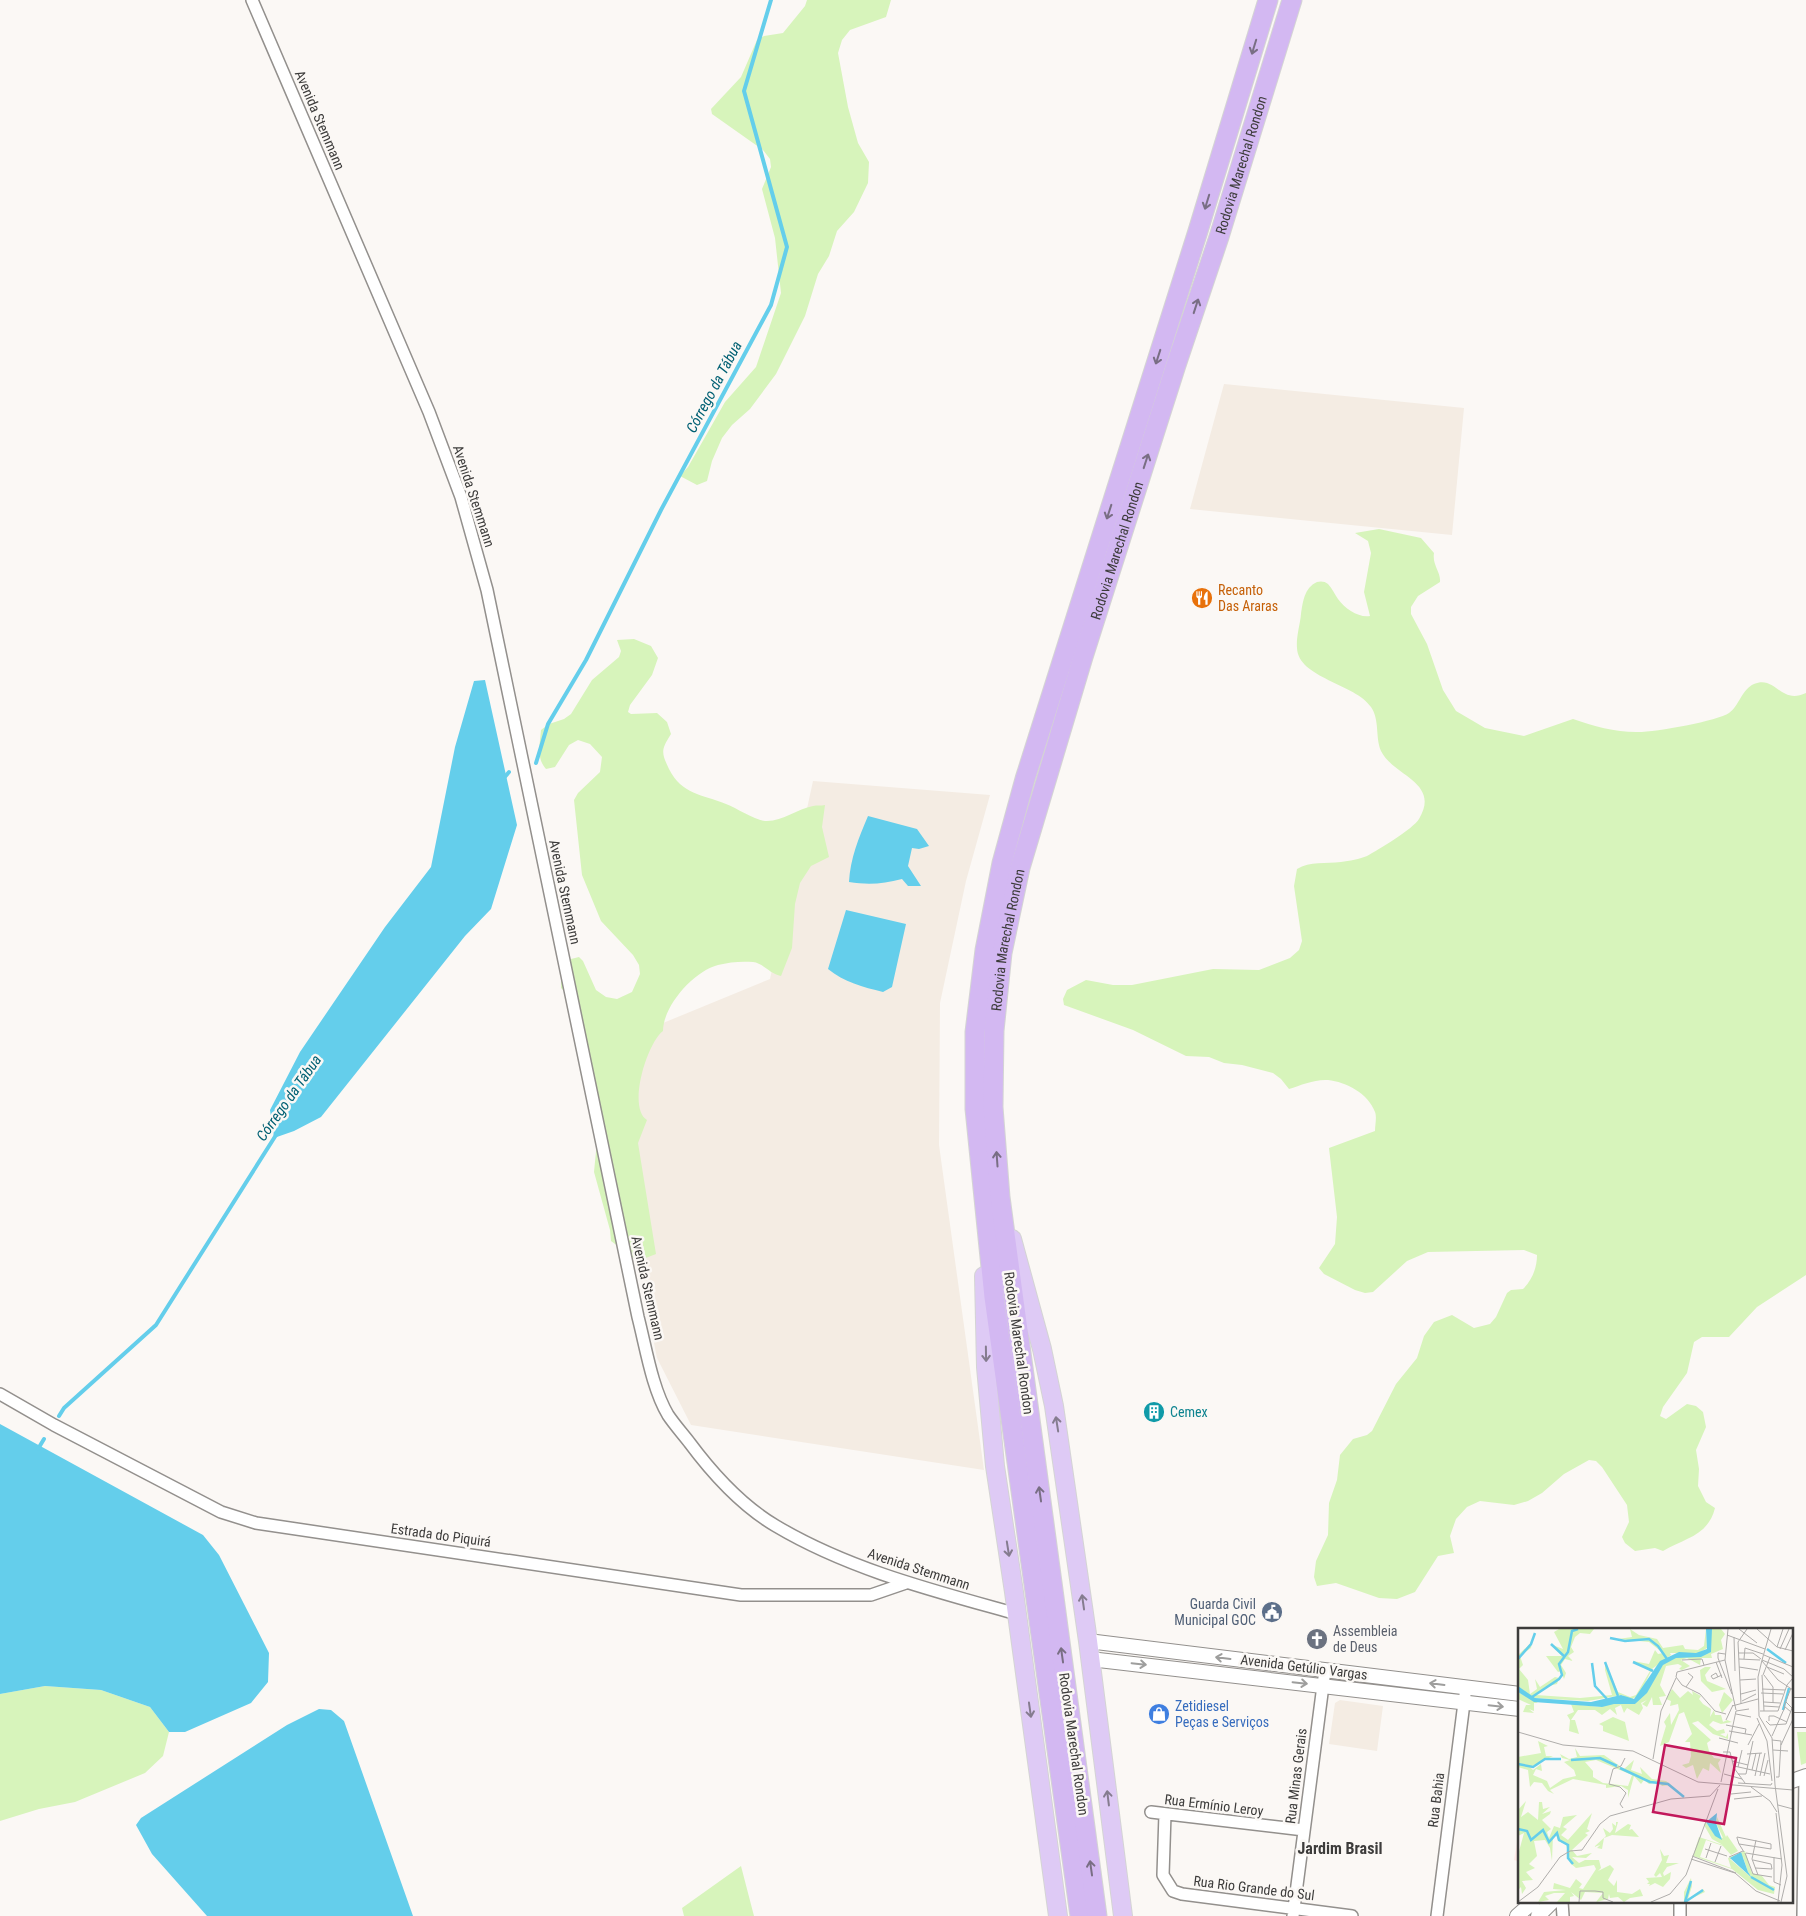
<svg xmlns="http://www.w3.org/2000/svg" width="1806" height="1916" viewBox="0 0 1806 1916" font-family="'Roboto Condensed',sans-serif">
	<style>
		.built { fill: #f4ece3 }
		.education { fill: #ffe9e7 }
		.green { fill: #d7f4bb }
		.water { fill: #64ceeb }
		.lines { fill: none; stroke-linecap: round; stroke-linejoin: round }
		.stream { stroke: #64ceeb; stroke-width: 4 }
		.minor-casing { stroke: #93908d; stroke-width: 14 }
		.tertiary-casing { stroke: #93908d; stroke-width: 16 }
		.primary-casing { stroke: #d4d4d4; stroke-width: 20 }
		.trunk-casing { stroke: #d4d4d4; stroke-width: 21 }
		.minor { stroke: #fff; stroke-width: 11 }
		.tertiary { stroke: #fff; stroke-width: 14 }
		.primary { stroke: #decaf5; stroke-width: 18 }
		.trunk { stroke: #d3b8f2; stroke-width: 19 }
		.oneway { stroke: #796e84 }
		.oneway2 { stroke: #857c8f }
		.oneway3 { stroke: #9e9e9d }
		.labels { text-anchor: middle; dominant-baseline: central; stroke-width: 5; stroke-linejoin: round; paint-order: stroke }
		.street-label { font-size: 14px; fill: #3d3c3b; stroke: #fbf8f5 }
		.food-label { font-size: 14px; fill: #c56008; stroke: #fbf8f5; text-anchor: start }
		.culture-label { font-size: 14px; fill: #0d838f; stroke: #fbf8f5; text-anchor: start }
		.service-label { font-size: 14px; fill: #4e5e75; stroke: #fbf8f5; text-anchor: end }
		.worship-label { font-size: 14px; fill: #5b616d; stroke: #fbf8f5; text-anchor: start }
		.shop-label { font-size: 14px; fill: #366cbe; stroke: #fbf8f5; text-anchor: start }
		.water-label { font-size: 15px; font-style: italic; fill: #006073; stroke: #fbf8f5 }
		.quarter-label { font-size: 16px; font-weight: bold; fill: #3d3c3b; stroke: #fbf8f5 }
		.inset-river { fill: none; stroke: #64ceeb; stroke-width: 2.5 }
		.inset-road { fill: none; stroke: #afadab; stroke-width: 1 }
		.view { fill: #c2185b; fill-opacity: 0.15; stroke: #c2185b; stroke-width: 2.5 }
		.inset-edge { fill: none; stroke: #3d3c3b; stroke-width: 2.5 }
	</style>
	<rect width="100%" height="100%" fill="#fbf8f5"/>
	<!-- built -->
	<path class="built" d="M1224 384 1464 408 1452 535 1190 509Z
		M813 781 990 795 966 881 940 1003 939 1145 984 1470 691 1425 657 1358 595 1051 770 979Z
		M1340 1700 1383 1706 1377 1751 1329 1744 1335 1703Z"/>
	<!-- education -->
	<path class="education" d="M1520 1824V1862L1514 1860Z"/>
	<!-- green -->
	<path class="green" d="M807 0H891L886 17 850 30 842 40 838 53 848 107 858 143 869 162 868 183 854 212 837 231 829 256 818 274 805 316 776 374 750 409 732 425 722 438 712 461 707 481 697 485 680 476 688 467 725 402 756 367 781 293 775 238 762 189 771 167 770 159 763 150 712 114 711 109 741 77 757 40 764 36 783 33 805 6Z
		M1379 529 1421 538 1434 553C1432 565 1441 572 1440 582L1418 596 1411 607V614L1427 644 1443 690 1456 711 1485 728 1524 736 1573 719C1593 726 1615 732 1636 732 1651 733 1718 721 1729 713 1739 706 1742 689 1754 684 1776 675 1780 705 1806 693V1275L1757 1307 1729 1337H1702L1694 1342 1687 1373 1663 1407 1660 1416 1666 1419 1687 1404 1696 1406 1703 1412 1706 1427 1696 1450 1699 1469 1698 1486 1706 1502 1715 1508C1708 1536 1685 1538 1663 1551L1655 1548 1635 1551 1625 1543 1622 1537 1629 1522 1627 1505 1602 1467 1596 1461 1589 1460 1564 1474 1542 1493 1528 1501 1514 1505 1480 1501 1467 1507 1456 1519 1450 1536 1454 1553 1438 1556 1415 1592 1397 1599 1379 1598 1336 1583 1317 1586 1314 1577 1316 1561 1328 1535 1329 1503 1337 1480 1340 1455 1353 1439 1367 1435 1372 1431 1396 1384 1417 1358 1424 1336 1434 1322 1452 1315 1474 1328 1490 1324 1496 1317 1507 1293 1511 1290 1523 1289C1532 1280 1537 1268 1537 1255L1524 1250 1428 1252 1407 1261 1373 1292 1365 1293 1355 1290 1324 1274 1319 1268 1335 1244 1337 1217 1329 1148 1375 1131C1375 1125 1377 1117 1375 1112 1368 1093 1346 1082 1328 1080 1315 1079 1301 1085 1289 1089L1281 1079 1273 1073 1242 1065 1224 1063 1209 1057 1186 1056 1133 1030 1064 1005 1063 999 1067 990 1086 980 1113 985H1132L1213 969 1259 970 1290 958 1299 950 1302 941 1294 886 1297 869C1310 861 1326 864 1341 862 1349 861 1360 859 1367 856 1378 850 1413 829 1419 819 1441 782 1393 776 1381 751 1375 737 1380 720 1371 707 1356 684 1298 678 1297 648 1296 637 1300 625 1301 614 1303 602 1304 588 1317 582 1320 581 1325 581 1328 584 1332 588 1335 595 1338 599 1345 609 1359 618 1370 616L1364 592 1371 553 1368 541 1355 533Z
		M634 639 651 646 658 658 652 675 630 705 628 712 631 714 657 713 667 722 671 734C661 750 661 752 669 769 682 795 702 794 726 804 737 808 754 820 765 821 782 822 797 809 813 806 817 805 821 806 825 805L822 827 829 857 811 866 800 883 795 904 792 948 781 976C770 974 763 963 753 962 742 961 729 962 718 965 694 971 663 1006 663 1031 647 1043 627 1108 647 1120L638 1143 656 1254 638 1261 611 1241 610 1230 594 1172 598 1131 573 1000 561 988V975L571 959 579 957 583 961 596 990 606 997 617 999 632 992 640 974 639 965 633 955 601 921 582 875 574 800 578 793 600 772 602 757 590 744 578 740 569 745 555 767 546 769C536 758 540 744 541 730L549 724 564 719 571 714 592 680 619 657 621 651 617 640Z
		M45 1686 101 1690 150 1707 169 1732 163 1756 145 1773 75 1802 39 1809 0 1821V1694Z
		M1797 1732H1806V1763L1801 1765Z
		M741 1866 754 1916H684L682 1908Z"/>
	<!-- water -->
	<path class="water" d="M485 680 517 825 491 909 465 936 321 1117 294 1131 274 1138 270 1110 300 1052 385 927 431 867 455 747 474 681Z
		M868 816 917 829 929 846 919 849 912 848 908 866 921 886H908L902 879C883 884 868 885 849 882 850 859 859 837 868 816Z
		M846 910 906 924 892 987 883 992C863 987 844 982 828 969Z
		M0 1424 203 1535 219 1555 269 1653 268 1682 251 1703 185 1732H169L150 1707 101 1690 45 1686 0 1694Z
		M319 1709 331 1710 344 1721 413 1916H207L152 1854 136 1825 141 1818 287 1725Z"/>
	<g class="lines">
		<!-- stream -->
		<path class="stream" d="M536 763 548 724 586 660 661 510 771 305 787 247 744 91 771 0
			M503 779 509 772
			M59 1416 64 1408 156 1325 276 1135
			M38 1449 44 1439"/>
		<!-- minor casing -->
		<g class="minor-casing">
			<path id="minor" d="M252 0 429 412 461 497 487 590 638 1317C646 1348 652 1388 668 1415 674 1424 682 1433 689 1442 712 1473 742 1506 776 1526 850 1570 935 1591 1017 1614
				M0 1394 54 1425 221 1512 256 1523 741 1595H871L906 1583
				M1151 1812 1304 1830
				M1165 1814 1163 1875 1173 1891 1182 1894 1352 1916
				M1562 1902 1563 1916
				M1293 1916 1325 1670
				M1437 1916 1466 1687
				M1680 1916V1902
				M1803 1916 1805 1776"/>
		</g>
		<!-- tertiary casing -->
		<g class="tertiary-casing">
			<path id="tertiary" d="M1088 1641 1520 1694
				M1090 1659 1520 1709
				M1792 1705H1806
				M1792 1720H1806
				M1792 1781 1806 1776
				M1517 1916 1533 1902
				M1538 1916 1552 1902"/>
		</g>
		<!-- primary casing -->
		<g class="primary-casing">
			<path id="primary" d="M1012 1239 1042 1349 1054 1406 1088 1641 1123 1916
				M984 1276 986 1367 995 1466 1014 1592 1058 1916"/>
		</g>
		<!-- trunk casing -->
		<g class="trunk-casing">
			<g id="trunk">
				<path d="M1080 1916 994 1297 975 1109V1032L985 950 1002 863 1025 779 1198 231 1268 0"/>
				<path id="s1" d="M1097 1916 1000 1197 993 1107 994 1031 1002 953 1020 868 1083 657 1176 365 1219 237 1292 0"/>
			</g>
		</g>
		<!-- minor -->
		<use href="#minor" class="minor"/>
		<!-- tertiary -->
		<use href="#tertiary" class="tertiary"/>
		<!-- primary -->
		<use href="#primary" class="primary"/>
		<!-- trunk -->
		<use href="#trunk" class="trunk"/>
	</g>
	<!-- one-way arrows -->
	<defs><path id="oneway-shaft" d="M-6 0H5M1.5-3L5.5 0L1.5 3" fill="none" stroke-width="1.6" stroke-linecap="round" stroke-linejoin="round" transform="scale(1.25)"/></defs>
	<g class="oneway">
		<use href="#oneway-shaft" transform="translate(1254 47) rotate(107)"/>
		<use href="#oneway-shaft" transform="translate(1207 202) rotate(107)"/>
		<use href="#oneway-shaft" transform="translate(1196 306) rotate(-72)"/>
		<use href="#oneway-shaft" transform="translate(1158 357) rotate(108)"/>
		<use href="#oneway-shaft" transform="translate(1146 461) rotate(-72)"/>
		<use href="#oneway-shaft" transform="translate(1109 512) rotate(108)"/>
		<use href="#oneway-shaft" transform="translate(997 1159) rotate(-94)"/>
		<use href="#oneway-shaft" transform="translate(1040 1494) rotate(-98)"/>
		<use href="#oneway-shaft" transform="translate(1062 1655) rotate(-98)"/>
		<use href="#oneway-shaft" transform="translate(1091 1868) rotate(-98)"/>
	</g>
	<g class="oneway2">
		<use href="#oneway-shaft" transform="translate(986 1354) rotate(89)"/>
		<use href="#oneway-shaft" transform="translate(1057 1424) rotate(-99)"/>
		<use href="#oneway-shaft" transform="translate(1008 1549) rotate(81)"/>
		<use href="#oneway-shaft" transform="translate(1083 1602) rotate(-98)"/>
		<use href="#oneway-shaft" transform="translate(1030 1710) rotate(82)"/>
		<use href="#oneway-shaft" transform="translate(1108 1798) rotate(-97)"/>
	</g>
	<g class="oneway3">
		<use href="#oneway-shaft" transform="translate(1223 1658) rotate(-173)"/>
		<use href="#oneway-shaft" transform="translate(1139 1664) rotate(6)"/>
		<use href="#oneway-shaft" transform="translate(1300 1683) rotate(6)"/>
		<use href="#oneway-shaft" transform="translate(1437 1684) rotate(-173)"/>
		<use href="#oneway-shaft" transform="translate(1496 1706) rotate(6)"/>
	</g>
	<!-- icons -->
	<defs>
		<g id="restaurant-disc" transform="scale(1.125)"><circle r="9.5" fill="#e8710a" stroke="#fbf8f5"/><path d="M-5-6h1v4h1v-4h1v4h1v-4h1v5L-1.5 .5V6h-2V.5L-5-1ZM5-6V6H3V1.5H1.5Q1.5-4 5-6Z" fill="#fff"/></g>
		<g id="building-disc" transform="scale(1.125)"><circle r="9.5" fill="#0f9aa8" stroke="#fbf8f5"/><path d="M-4-6H4V6H1V3H-1V6H-4ZM-2.5-4.3h1.7v1.8h-1.7ZM.8-4.3h1.7v1.8H.8ZM-2.5-1h1.7V.8h-1.7ZM.8-1h1.7V.8H.8Z" fill="#fff"/></g>
		<g id="civic-disc" transform="scale(1.125)"><circle r="9.5" fill="#5c6f8a" stroke="#fbf8f5"/><path d="M-.6-6.5H3V-4.5H.6V-3L4-1V1h2V6H-6V1h2V-1L-.6-3ZM-1.2 2.5V6h2.4V2.5Z" fill="#fff"/></g>
		<g id="church-disc" transform="scale(1.125)"><circle r="9.5" fill="#6b7280" stroke="#fbf8f5"/><path d="M-1.2-6h2.4v3.5h3.3v2.4h-3.3V6h-2.4V-.1h-3.3v-2.4h3.3Z" fill="#fff"/></g>
		<g id="shop-disc" transform="scale(1.125)"><circle r="9.5" fill="#3f7fe0" stroke="#fbf8f5"/><path d="M-5-2.5h2.3a2.7 3.5 0 0 1 5.4 0H5L5.5 6h-11ZM-1.5-2.5h3a1.5 2.3 0 0 0-3 0Z" fill="#fff"/></g>
	</defs>
	<g fill-rule="evenodd">
		<use href="#restaurant-disc" x="1202" y="598"/>
		<use href="#building-disc" x="1154" y="1412"/>
		<use href="#civic-disc" x="1272" y="1612"/>
		<use href="#church-disc" x="1317" y="1639"/>
		<use href="#shop-disc" x="1159" y="1714"/>
	</g>
	<g class="labels">
		<!-- street labels -->
		<g class="street-label">
			<text transform="translate(320 120) rotate(67)">Avenida Stemmann</text>
			<text stroke="none"><textPath href="#s1" startOffset="1794">Rodovia Marechal Rondon</textPath></text>
			<text transform="translate(474 496) rotate(72)">Avenida Stemmann</text>
			<text stroke="none"><textPath href="#s1" startOffset="1389">Rodovia Marechal Rondon</textPath></text>
			<text transform="translate(565 892) rotate(78)">Avenida Stemmann</text>
			<text stroke="none"><textPath href="#s1" startOffset="984">Rodovia Marechal Rondon</textPath></text>
			<text transform="translate(648 1288) rotate(77)">Avenida Stemmann</text>
			<text transform="translate(1019 1343) rotate(82)">Rodovia Marechal Rondon</text>
			<text transform="translate(441 1535) rotate(8)">Estrada do Piquirá</text>
			<text transform="translate(919 1569) rotate(18)">Avenida Stemmann</text>
			<text transform="translate(1304 1667) rotate(7)">Avenida Getúlio Vargas</text>
			<text transform="translate(1074 1744) rotate(82)">Rodovia Marechal Rondon</text>
			<text transform="translate(1296 1776) rotate(-83)">Rua Minas Gerais</text>
			<text transform="translate(1436 1800) rotate(-83)">Rua Bahia</text>
			<text transform="translate(1214 1805) rotate(7)">Rua Ermínio Leroy</text>
			<text transform="translate(1254 1888) rotate(7)">Rua Rio Grande do Sul</text>
		</g>
		<!-- food labels -->
		<g class="food-label">
			<text x="1218" y="590">Recanto<tspan x="1218" dy="16">Das Araras</tspan></text>
		</g>
		<!-- culture labels -->
		<g class="culture-label">
			<text x="1170" y="1412">Cemex</text>
		</g>
		<!-- service labels -->
		<g class="service-label">
			<text x="1256" y="1604">Guarda Civil<tspan x="1256" dy="16">Municipal GOC</tspan></text>
		</g>
		<!-- worship labels -->
		<g class="worship-label">
			<text x="1333" y="1631">Assembleia<tspan x="1333" dy="16">de Deus</tspan></text>
		</g>
		<!-- shop labels -->
		<g class="shop-label">
			<text x="1175" y="1706">Zetidiesel<tspan x="1175" dy="16">Peças e Serviços</tspan></text>
		</g>
		<!-- water labels -->
		<g class="water-label">
			<text transform="translate(714 387) rotate(-62)">Córrego da Tábua</text>
			<text transform="translate(289 1098) rotate(-55)">Córrego da Tábua</text>
		</g>
		<!-- quarter labels -->
		<g class="quarter-label">
			<text x="1340" y="1848">Jardim Brasil</text>
		</g>
	</g>
	<!-- overview -->
	<g transform="translate(1518 1628)">
		<rect width="275" height="275" fill="#fbf8f5"/>
		<path d="M41 1H76L72 6 62 5 57 9 53 19 56 24 50 28 55 33 47 31 43 37 48 45 46 51 43 43 40 44 28 28H44L32 16 45 21 36 4ZM112 1 121 7 139 11 145 20 165 17 167 21 180 22 186 18 188 1 189 20 181 25H152L153 27 134 41 122 66 113 72 104 67 70 73 15 70 0 58V27L14 14 13 20 2 28 5 37 1 41 10 52 12 66 19 61 17 51 22 59 37 49 41 50 39 56 27 59 18 67 62 70 94 67 87 42V34L100 64 112 69 118 67 132 43 115 33 131 36 137 22 140 26 145 25 131 14 100 11 114 9ZM194 1H203L207 6 203 12 205 21 193 26 194 30H183L182 37 169 30 163 32 172 38 164 42 161 41 164 38 160 36 148 38 142 57 148 68 141 69 144 77H135L134 69 129 79 124 76 129 72 123 75 125 80 121 87 109 80 106 85 103 77 97 80 99 87 92 81 84 87 77 82H60L53 92H57L61 106 51 103 52 92 49 87 56 84 53 76 82 79 95 75 117 76 143 37 160 28 188 25ZM187 39H193L187 47 189 53 208 61 194 64 183 53 182 42ZM154 61 162 70 170 63 175 67 174 63 183 68 181 71 185 76 193 81 192 89 196 82 197 87H203L205 94 209 92 214 94 203 96 195 93 191 97 199 103 206 101 207 105 202 106 208 109 210 105V111L195 106 180 93 174 95 193 112 189 115 191 123 196 130 203 131 200 135 203 145 192 135 191 143 185 140 179 151 175 137 168 140 164 137 171 135 173 128 172 114H167L174 106 166 84 161 86 151 114 142 118 148 98 146 94 152 85 153 97 161 82 160 76 152 78 153 73 148 71ZM0 64 20 75H16V83L11 81 16 85 5 84 8 77H13L0 71ZM206 64 215 72 204 85 201 77ZM95 89 107 94 111 113 85 103V98L81 96ZM20 113 30 118 26 119 28 128H35L12 139 15 142 23 136 24 143 18 141 15 147 29 153 32 160 45 151 58 148 56 142 46 134 52 132 44 130 42 126 51 131 59 129 57 120 62 128 86 127 106 141 116 132 113 142 124 146 122 139 134 151 148 153 158 161 151 157 144 158 140 154 131 156 126 152 123 156 116 148 110 170V162L103 158 88 160V157L55 151 32 162 36 166 30 163 24 155 16 154 12 159 10 142 0 139V129L23 125ZM78 132 114 147 110 158 85 155 75 149V143L67 134ZM8 173 3 189 10 184 20 192 21 174H24L25 181 32 179 24 186 33 183 32 186 24 192 33 201 29 204 31 210 36 198 42 200 45 189 59 187 45 199 49 201 43 207 50 212 74 185 69 201 72 203 67 205 70 207 54 222 59 228 74 225 68 230 54 229 61 235 67 232H81L83 240 80 243 92 237 96 241 90 252 96 258 99 252V264L114 266 122 261 125 268 112 270 106 274 100 269 92 270 91 266 90 271 78 274 85 265 67 264 63 272 53 264 56 268 52 269V274H39L47 265H36L27 268 31 272 20 274 26 264 48 262 35 261 36 255 52 260 58 251 64 256 61 260 65 261 78 241 76 237 58 240 52 235 48 216 40 213 38 206 35 207 34 233 32 220 27 212 16 213 19 228 11 236 17 240 8 244 15 252 4 253 8 260 4 266 3 259 0 262V227L6 205 0 208V182ZM199 189 208 209 209 207 220 223 213 227 205 218 188 212 182 229 213 240 210 230 227 223 234 245 244 248 251 257 257 259 256 266 240 262 214 241 175 228 181 209 205 217 194 211 186 197 188 194 197 207 205 210 198 195ZM225 229 230 244 234 250 212 231ZM98 194H100L97 205 110 196 113 197 111 202 114 201 121 209 94 207 86 210 84 221 79 220 82 217 76 219 88 208 85 200 92 205 95 201 94 195 98 198ZM142 221 146 228 151 227 148 235H161L149 239 145 245 146 248 153 244 152 251 145 259 137 255 131 258 132 256H129L131 254 128 250 144 249 142 245 138 249 136 247 144 232ZM173 250 174 258 170 271 185 261 187 264 166 274V264Z" fill="#d7f4bb" fill-rule="evenodd"/>
		<path d="M188 1H194L193 24 183 29 158 30 145 37 129 65 117 76H96L84 79 16 74 0 64V58L17 70 73 74 103 67 116 71 142 33 161 24 178 25 189 21ZM199 185 198 195 204 212 197 208 188 194ZM223 224 230 244 234 250 212 230Z" fill="#64ceeb"/>
		<path class="inset-river" d="M92 10 107 13 131 11 140 18 149 31M33 16 47 29M249 21 268 35M0 31 13 16 17 5M87 34 100 68M115 34 135 43M74 35 77 58 89 71M14 69 41 51 44 47 41 36 50 24 54 3 60 1M265 82 271 60M53 132 82 130 99 138M0 136 15 139 27 131H43M102 140 132 154 150 156 166 169M0 201 9 203 13 212 25 202 31 214 39 205 41 212 50 217V230L55 236M233 249 256 262M167 274 173 253M167 274 185 262"/>
		<path class="inset-road" d="M210 1 207 32 218 82M221 1 239 15M239 1 259 19 275 23M209 7 247 21M216 9 217 43M259 19 265 1M262 21 271 1M267 22 275 5M221 25H235L243 31M207 26 200 25V30L214 66M246 27 275 39M221 31 242 32M226 31 227 20 245 26M164 32 184 31 186 37M207 32 159 44 158 49 164 57 182 66 197 83 208 86M244 32 266 41 275 49M244 32 240 49 241 88 254 110 257 157 269 248 263 274M244 32 253 1M244 33 260 52 275 62M198 34 204 50M221 39 240 42M249 39 266 46M244 47 246 83M245 47 252 29M246 47 255 59V75M200 49 198 45 193 48 195 51 204 47M222 52 238 51M168 59 175 49 170 45M244 61 267 62M243 65 265 66M223 66 238 62M224 73 238 66M246 74 262 75M223 76 220 14 229 1M214 78 240 71M246 78 261 79M242 83H260L269 57 275 50M273 84 266 78 273 60M218 86 233 89M239 90 249 113 254 153M208 92 215 77M248 93 252 97 268 96 274 80 268 74M251 93V88H256L269 94M208 97 228 101 227 106M211 103 234 107M0 104 45 117 115 123 180 154 275 162M254 108 267 79M201 110 220 115M254 112 263 113 261 149H258M230 117 241 96M263 117 275 91M255 122 270 123M205 124H212L216 140 227 155M229 126 244 125M135 131 143 83 158 50M214 133 230 137M216 138 252 146M220 139 224 122M234 142 238 125M206 146 224 151M220 146H228L235 113M237 148 242 125M242 148 247 125M246 148 250 132M203 154 218 83 231 81M220 155 253 157 254 155M233 159 252 173 259 184M213 166 233 164M216 171 244 168M260 177 275 181M105 180 102 176 108 165 102 159 91 156 95 141 103 138 107 130M258 185 264 237 260 274M238 212 234 231 240 247M221 216 253 221V216L219 209V210L221 216 226 224M187 221 209 228M227 225 235 246 254 249M228 225 264 231M174 228 218 245M211 229 225 223M256 229V254L263 257M188 230 193 215M173 231 217 245 238 263 262 273M235 232 253 236 254 241 237 240M197 234 203 218M0 274 20 259 42 229 52 223 64 222 82 196 92 188 153 171 192 168 202 157M61 274 62 263H77L85 264V270L95 274M133 274 152 266 168 247 200 161"/>
		<path class="view" d="M147 117 218 130 206 196 135 184Z"/>
		<rect width="275" height="275" class="inset-edge"/>
	</g>
</svg>
